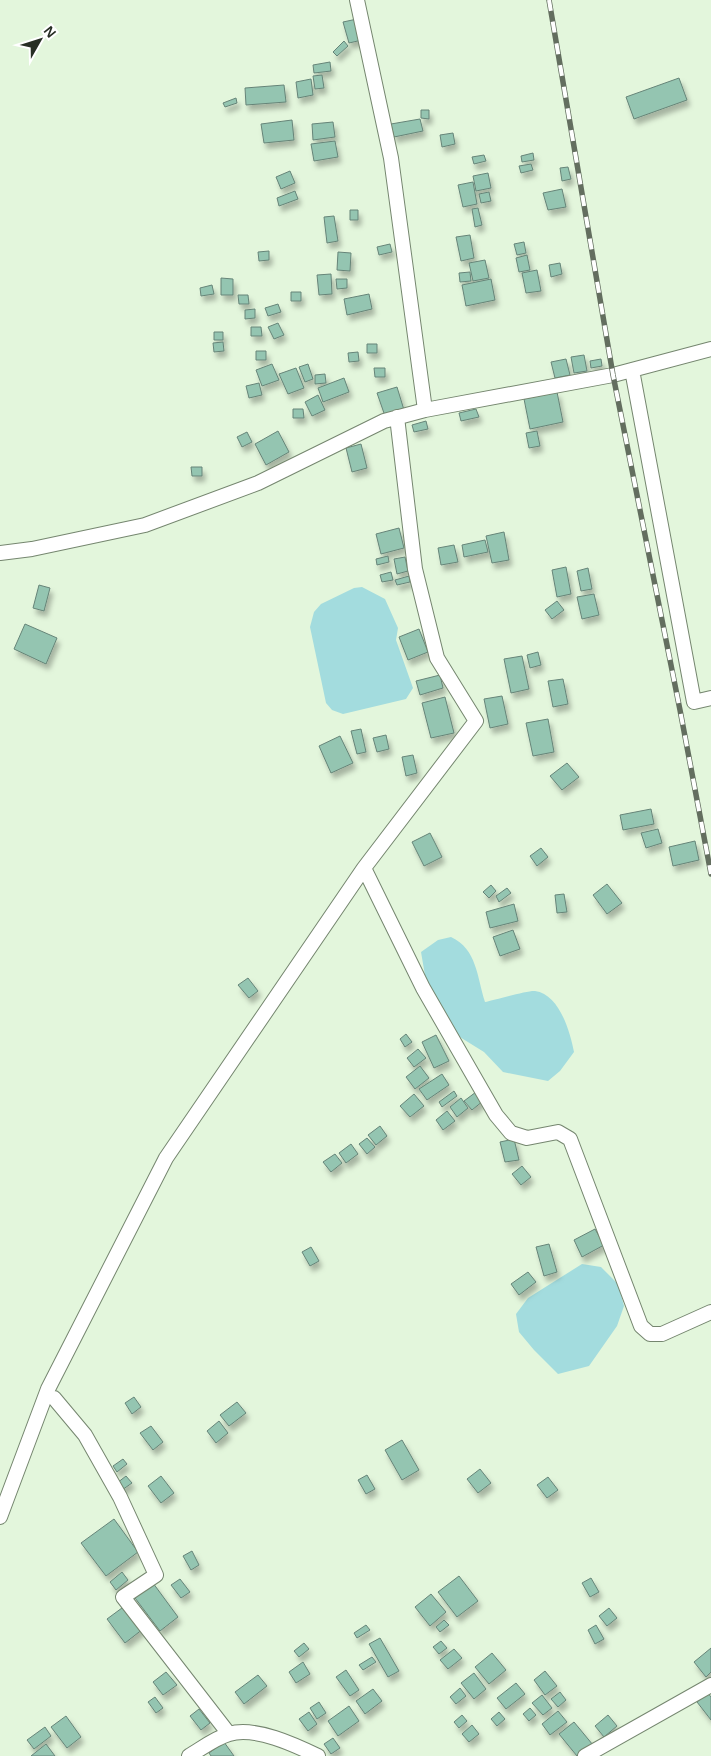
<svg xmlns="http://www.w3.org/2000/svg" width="711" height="1756" viewBox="0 0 711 1756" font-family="Helvetica,sans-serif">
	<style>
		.water { fill: #a3dcde }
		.building { fill: #94c5b1; stroke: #668478; filter: url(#shadow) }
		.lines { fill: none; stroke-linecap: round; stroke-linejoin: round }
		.street-casing { stroke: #75866f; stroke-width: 16 }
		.street { stroke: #fff; stroke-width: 14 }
		.rail-casing { stroke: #636e5f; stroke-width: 5.5 }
		.rail { stroke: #fff; stroke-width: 4; stroke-dasharray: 11; stroke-linecap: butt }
	</style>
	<defs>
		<filter id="shadow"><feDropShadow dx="3" dy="5.5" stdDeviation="2.5" flood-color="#0004"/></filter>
	</defs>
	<rect width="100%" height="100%" fill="#e3f6dc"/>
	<!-- water -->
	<path class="water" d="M362 587 385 599 398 628 396 640 413 688 406 699 343 714 332 710 326 703 310 627 314 612 321 604 354 588Z
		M451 937C477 949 477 977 485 1002 494 1000 529 990 535 991 559 994 570 1031 574 1052L560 1071 548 1081 503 1072 484 1052 463 1039 447 1028 427 987 421 952 438 940Z
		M582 1264 601 1267 618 1284 624 1306 617 1326 589 1366 558 1374 534 1350 519 1332 516 1314 528 1298Z"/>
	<!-- building -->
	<path class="building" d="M357 19 362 40 349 43 343 22Z
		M344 41 348 46 337 56 333 52Z
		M330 62 331 71 314 73 313 65Z
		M322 75 324 88 315 89 313 76Z
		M679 78 687 100 634 119 626 97Z
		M311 79 313 95 298 98 296 82Z
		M284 85 286 102 246 105 245 88Z
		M236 98 237 103 225 107 223 103Z
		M421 110H429V119L421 118Z
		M420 119 423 131 394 137 391 124Z
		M292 120 294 140 264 143 261 124Z
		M333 122 335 137 313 140 312 124Z
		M453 133 455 144 442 147 440 135Z
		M335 141 338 157 314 161 311 144Z
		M533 153 534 160 522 162 521 156Z
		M484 155 486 161 474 164 472 157Z
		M531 164 533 170 521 173 519 166Z
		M568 167 571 179 562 181 560 168Z
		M290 171 295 183 281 189 276 177Z
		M488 173 491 188 476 191 473 176Z
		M473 182 477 204 463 207 458 185Z
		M562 189 566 207 548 210 543 193Z
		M295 191 298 199 279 206 277 198Z
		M489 192 491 201 481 203 479 194Z
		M478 208 482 225 475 227 472 209Z
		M350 210H358V220H350Z
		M334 216 338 241 327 243 324 217Z
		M470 235 474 258 461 261 456 237Z
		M524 242 526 253 517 255 514 244Z
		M390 244 392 252 379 255 377 247Z
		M269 251V260L259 261 258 252Z
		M338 252 351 253 350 271 337 270Z
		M527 255 530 270 519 272 516 258Z
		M485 260 489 278 473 281 469 263Z
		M560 263 562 274 551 277 549 265Z
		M537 270 541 291 526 293 522 273Z
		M470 272 471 281 460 282 459 273Z
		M331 274 332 294 319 295 317 275Z
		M221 278 233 279V295H221Z
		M336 279H347V288L337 289Z
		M491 279 495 300 466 306 462 285Z
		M212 285 214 294 201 296 200 288Z
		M291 292H301V301H291Z
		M369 294 372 309 347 315 344 299Z
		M238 295H248L249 304H239Z
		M278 304 281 312 268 316 265 308Z
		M255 309V318L245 319V310Z
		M278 323 284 335 274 339 268 327Z
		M251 327H261L262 336H251Z
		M214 332H223V340H214Z
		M223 342 224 351 214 352 213 343Z
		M367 344H377V353H367Z
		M256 351H266V360H256Z
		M358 352 359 361 349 362 348 353Z
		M584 355 587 371 574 373 571 357Z
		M566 359 570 375 555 378 551 362Z
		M601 359 602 366 591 368 590 361Z
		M272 364 279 380 262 386 256 370Z
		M308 364 313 379 305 382 299 367Z
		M296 368 304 388 288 394 279 374Z
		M374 368H385V377H375Z
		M325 374 326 383 315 384V375Z
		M344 378 349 392 323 402 318 388Z
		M259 383 262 395 249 398 246 386Z
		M397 387 404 410 385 416 377 393Z
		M557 392 563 422 530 429 524 399Z
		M318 395 325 410 312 416 305 402Z
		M293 409H303L304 418H293Z
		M476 409 479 417 461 421 459 413Z
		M426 421 428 429 414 432 412 425Z
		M278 431 289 452 266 465 255 444Z
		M537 431 540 446 529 448 526 433Z
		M247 432 252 442 242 447 237 437Z
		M361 444 367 468 352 472 346 448Z
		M191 467H202V476H192Z
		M399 528 404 548 381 554 376 534Z
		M504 532 509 560 492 563 486 536Z
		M485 540 488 552 464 557 462 545Z
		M454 545 458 562 441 565 438 548Z
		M388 556 389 562 377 565 376 559Z
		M405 557 408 571 397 574 394 559Z
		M566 567 571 594 557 597 552 570Z
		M588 568 592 589 581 591 577 571Z
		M391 572 393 580 382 582 380 575Z
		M409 576 410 582 397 585 395 580Z
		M39 585 50 588 44 611 33 608Z
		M594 594 599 615 582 619 577 597Z
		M557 601 564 610 552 619 545 610Z
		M25 624 57 638 46 664 14 649Z
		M419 629 428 652 408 660 399 637Z
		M538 652 541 665 530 668 527 655Z
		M522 656 529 689 511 693 504 659Z
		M440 675 443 688 420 695 416 681Z
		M563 679 568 704 553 707 548 681Z
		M502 696 508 724 490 728 484 699Z
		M445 697 454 733 431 738 422 703Z
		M548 719 554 752 533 756 526 723Z
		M361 729 366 752 357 754 351 731Z
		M386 735 389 749 377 752 373 738Z
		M340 736 353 763 331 773 319 746Z
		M413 755 417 773 406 776 402 757Z
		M567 763 579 777 562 790 550 776Z
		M651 809 654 824 623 830 620 815Z
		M658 829 662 843 646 848 641 833Z
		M430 833 442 857 424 866 412 842Z
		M695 841 699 860 673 866 669 847Z
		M541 848 548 857 537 866 530 856Z
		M607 884 622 903 607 914 593 895Z
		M491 885 496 891 489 898 483 892Z
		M507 888 511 893 499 902 496 896Z
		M564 894 567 912 557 913 555 895Z
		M514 904 518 921 490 928 486 912Z
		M513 930 520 949 500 956 493 937Z
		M248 978 258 991 249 998 238 985Z
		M406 1034 412 1042 405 1047 400 1039Z
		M436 1035 449 1061 434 1068 422 1042Z
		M418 1049 426 1058 414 1067 407 1058Z
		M420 1066 429 1078 415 1089 406 1077Z
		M442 1074 449 1085 427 1100 419 1089Z
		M454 1091 457 1096 442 1107 439 1102Z
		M476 1092 483 1101 472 1110 464 1101Z
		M414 1094 424 1106 410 1117 400 1106Z
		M461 1098 468 1108 457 1117 450 1107Z
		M447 1111 455 1121 443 1130 436 1120Z
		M380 1126 387 1136 376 1145 368 1135Z
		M367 1138 375 1147 367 1154 359 1144Z
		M514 1139 519 1160 505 1162 500 1142Z
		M351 1144 358 1154 346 1163 339 1153Z
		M335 1154 342 1163 331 1172 323 1162Z
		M522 1166 531 1177 521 1185 512 1174Z
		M595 1229 604 1245 582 1257 574 1240Z
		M549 1244 557 1272 544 1276 536 1247Z
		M311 1247 319 1261 310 1266 302 1252Z
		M528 1272 536 1282 519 1295 511 1284Z
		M134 1397 141 1407 132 1414 125 1403Z
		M237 1402 246 1413 229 1426 220 1415Z
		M219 1421 228 1433 216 1443 207 1431Z
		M151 1426 163 1442 153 1450 140 1433Z
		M402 1440 419 1470 402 1480 385 1450Z
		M123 1459 127 1464 117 1472 113 1466Z
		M480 1469 491 1483 478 1493 467 1479Z
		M367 1475 375 1489 366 1494 358 1480Z
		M126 1476 132 1483 122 1490 117 1483Z
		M161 1476 174 1493 161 1503 148 1486Z
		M548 1477 558 1490 547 1498 537 1485Z
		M114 1519 138 1552 106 1576 81 1543Z
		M192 1551 199 1565 191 1570 183 1556Z
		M122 1572 128 1580 116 1590 110 1582Z
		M459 1576 478 1601 457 1617 438 1592Z
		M591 1578 599 1592 590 1597 582 1583Z
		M180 1579 190 1592 181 1598 171 1585Z
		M153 1583 178 1617 160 1631 135 1598Z
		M431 1594 446 1612 430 1626 415 1607Z
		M126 1605 143 1629 125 1643 107 1619Z
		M609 1608 617 1618 607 1626 599 1616Z
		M444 1620 449 1625 440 1632 436 1627Z
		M366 1625 370 1630 357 1638 354 1633Z
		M596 1625 604 1639 595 1644 588 1630Z
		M380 1638 399 1671 388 1677 369 1644Z
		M441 1641 447 1648 439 1654 433 1647Z
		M304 1643 309 1649 299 1657 294 1651Z
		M711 1648V1672L706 1677 694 1662Z
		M454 1649 462 1658 448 1669 440 1660Z
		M492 1653 506 1670 489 1684 475 1667Z
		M372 1657 376 1662 363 1670 359 1665Z
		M303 1662 310 1674 296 1683 289 1672Z
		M346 1670 359 1690 350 1696 336 1677Z
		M545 1671 557 1686 545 1695 534 1680Z
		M166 1672 177 1685 163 1695 153 1682Z
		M474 1673 486 1689 474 1699 461 1683Z
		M258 1675 267 1686 244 1704 235 1692Z
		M516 1683 525 1694 506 1709 497 1698Z
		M460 1688 466 1696 456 1704 450 1697Z
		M373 1689 382 1701 365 1714 356 1701Z
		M560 1692 566 1700 558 1707 551 1699Z
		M708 1693 711 1697V1720L697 1702Z
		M542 1695 552 1708 543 1715 532 1703Z
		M155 1697 163 1708 156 1713 148 1702Z
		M319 1702 326 1713 317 1719 310 1708Z
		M349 1706 359 1721 338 1736 328 1721Z
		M530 1708 536 1715 529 1721 523 1714Z
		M199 1709 210 1723 201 1730 190 1716Z
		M558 1711 567 1722 550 1735 542 1724Z
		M309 1712 317 1724 308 1731 299 1719Z
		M499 1712 505 1719 497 1726 491 1719Z
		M462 1715 467 1721 459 1728 454 1722Z
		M608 1715 617 1726 604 1737 595 1726Z
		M66 1716 81 1737 67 1748 51 1727Z
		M574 1722 593 1745 580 1756H577L559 1734Z
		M472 1725 479 1734 469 1742 462 1734Z
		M45 1727 51 1736 34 1749 27 1740Z
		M333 1738 340 1748 331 1754 324 1744Z
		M224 1742 234 1756H211L209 1753Z
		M46 1744 55 1756H31Z"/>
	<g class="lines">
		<!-- street casing -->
		<g class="street-casing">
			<path id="street" d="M357 0 391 158 425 410
				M632 370 694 702 711 698
				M0 553 32 549 145 525 258 483 384 421 425 410 613 375 711 349
				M364 868 423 988 496 1115 511 1133 527 1138 558 1132 570 1139 641 1326 650 1334H662L711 1312
				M54 1398 85 1435 120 1497 156 1575 123 1597 229 1734
				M0 1517 48 1389 166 1158 364 868 476 721 437 658 415 569 397 417
				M189 1756C201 1749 215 1738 229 1734 255 1726 295 1745 318 1756
				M585 1756 711 1685"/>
		</g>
		<!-- street -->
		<use href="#street" class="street"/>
		<!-- rail casing -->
		<g class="rail-casing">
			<path id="rail" d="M549 0 613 375 680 710 711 874"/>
		</g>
		<!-- rail -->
		<use href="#rail" class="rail"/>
	</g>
	<!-- north arrow -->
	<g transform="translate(40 40) rotate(51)" stroke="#ffffff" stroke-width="4" paint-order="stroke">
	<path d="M0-4L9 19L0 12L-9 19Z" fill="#272e24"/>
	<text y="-8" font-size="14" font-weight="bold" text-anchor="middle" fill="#272e24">N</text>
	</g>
</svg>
